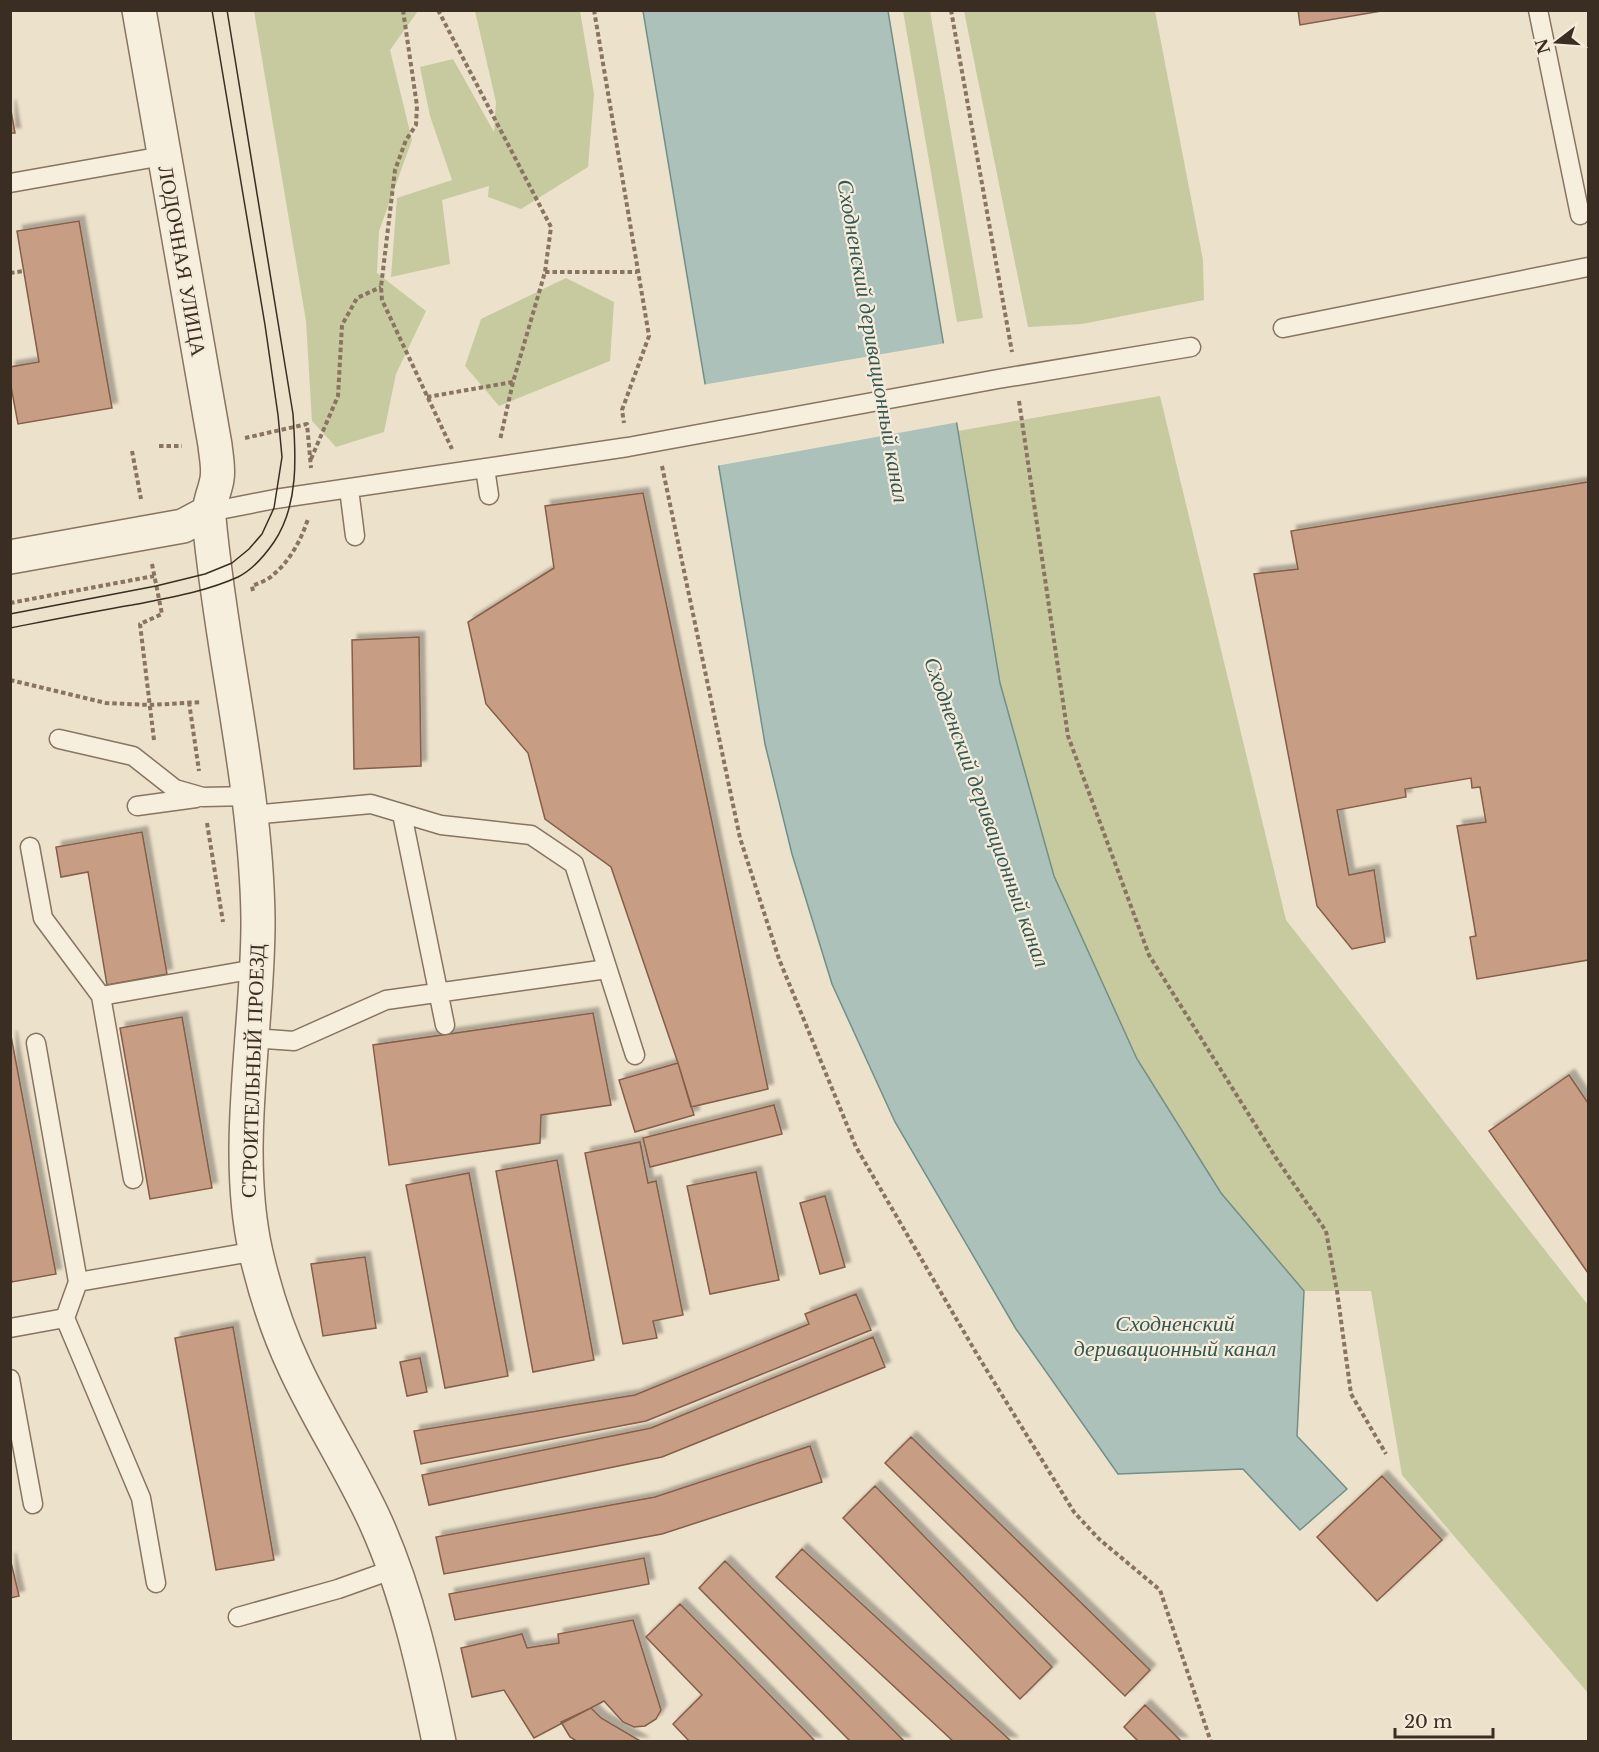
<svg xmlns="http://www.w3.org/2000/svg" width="1599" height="1752" viewBox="0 0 1599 1752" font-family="'Libre Baskerville',serif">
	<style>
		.green { fill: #c7ca9f }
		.water { fill: #abc1ba; stroke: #728f87; stroke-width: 1.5 }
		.pier { fill: #ece1cb }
		.building { fill: #c79d84; stroke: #855e48; stroke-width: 1.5; filter: url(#shadow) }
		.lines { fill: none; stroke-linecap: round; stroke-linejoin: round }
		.service-casing { stroke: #887460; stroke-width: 21 }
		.tertiary-casing { stroke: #887460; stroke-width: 36 }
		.path { stroke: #887460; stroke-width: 4; stroke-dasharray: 4.5 3; stroke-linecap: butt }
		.service { stroke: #f7efde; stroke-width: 18 }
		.tertiary { stroke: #f7efde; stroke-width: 33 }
		.tram { stroke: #3a2d22; stroke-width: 1.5 }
		.labels { text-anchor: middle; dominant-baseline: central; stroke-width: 4.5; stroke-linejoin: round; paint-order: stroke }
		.street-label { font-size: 21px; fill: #3a2d22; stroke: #f4ebda }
		.water-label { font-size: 22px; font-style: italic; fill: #335854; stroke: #f4ebda }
	</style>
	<defs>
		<filter id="shadow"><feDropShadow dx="5.5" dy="-5.5" stdDeviation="1.5" flood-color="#0004"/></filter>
	</defs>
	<rect width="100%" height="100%" fill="#ece1cb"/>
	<!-- green -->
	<path class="green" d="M254 11H418L390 50 412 140 379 231 377 273 426 311 396 374 384 432 336 447 312 421 306 321Z
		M475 11H580L594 94 588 167 521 209 488 197 489 186 442 200 450 264 391 277 397 198 452 180 430 116 420 67 453 59 494 132 496 102Z
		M903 11H930L983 318 957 322Z
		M964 11H1155L1203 260 1204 300 1082 324 1028 327Z
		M566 278 614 302 610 361 499 406 465 366 481 319Z
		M1160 396 1286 920 1588 1305V1693L1402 1475 1371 1291H1304L1221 1193 1137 1059 1054 876 1000 683 958 431Z"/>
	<!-- water -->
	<path class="water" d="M643 11H888L1000 683 1054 876 1137 1059 1221 1193 1304 1291 1297 1436 1347 1489 1300 1530 1243 1469 1118 1474 1016 1329 895 1122 832 984 792 854 765 744Z"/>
	<!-- pier -->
	<path class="pier" d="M946 343 959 422 716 466 702 385Z"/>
	<!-- building -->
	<path class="building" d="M1298 10H1387L1300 25Z
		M10 105 15 133H10Z
		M79 221 112 408 18 424 10 381V367L39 362 17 231Z
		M1588 482V960L1477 979 1470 937 1476 936 1457 826 1486 822 1480 787 1472 788 1471 778 1405 789 1406 797 1337 810 1349 875 1374 870 1385 942 1352 949 1317 906 1254 574 1298 569 1291 531Z
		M643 493 768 1089 691 1107 678 1063 611 867 545 819 528 753 486 704 468 622 554 568 545 506Z
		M419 637 421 766 354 769 352 640Z
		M142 832 167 974 107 985 88 872 61 877 56 847Z
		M593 1013 611 1105 541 1115 540 1143 389 1165 373 1045Z
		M182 1017 212 1188 150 1199 120 1028Z
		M11 1036 56 1274 12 1282 10 1275Z
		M678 1063 694 1115 635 1132 619 1080Z
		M1569 1075 1588 1103V1273L1489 1131Z
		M774 1105 782 1134 650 1167 643 1138Z
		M640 1142 648 1183 656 1181 683 1315 653 1321 657 1338 623 1344 585 1153Z
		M557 1160 594 1360 533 1372 496 1171Z
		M756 1172 779 1280 710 1294 687 1186Z
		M469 1173 508 1376 445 1388 406 1185Z
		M825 1196 845 1267 820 1274 800 1203Z
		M365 1257 376 1328 323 1336 311 1264Z
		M856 1294 871 1330 646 1421 421 1464 414 1431 635 1395 809 1324 805 1314Z
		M233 1327 274 1560 216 1570 175 1338Z
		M873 1337 885 1367 662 1457 429 1505 422 1475 651 1428Z
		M420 1358 427 1392 407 1396 400 1362Z
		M911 1437 1150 1670 1125 1696 885 1463Z
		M810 1446 822 1482 662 1534 444 1574 436 1537 655 1497Z
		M1382 1476 1442 1540 1377 1601 1317 1537Z
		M875 1486 1052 1667 1020 1699 843 1518Z
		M802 1549 1012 1742H954L776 1577Z
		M10 1558 19 1596 10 1598Z
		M644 1558 649 1584 455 1620 449 1594Z
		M725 1561 905 1742H851L699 1588Z
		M680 1604 816 1742H690L673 1724 702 1695 646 1637Z
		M633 1620 661 1710 656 1719 645 1726 634 1727 623 1722 604 1701 534 1738 504 1690 472 1697 461 1648 522 1634 527 1648 559 1643 558 1634Z
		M1145 1705 1182 1742H1139L1124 1727Z
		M591 1708 601 1718 642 1742H578L570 1737 561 1722Z"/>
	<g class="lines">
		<!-- service casing -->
		<g class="service-casing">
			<path id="service" d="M1538 10 1580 215
				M10 183 163 156
				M1283 328 1588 267
				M485 468 489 495
				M349 489 355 536
				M209 512 275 499 628 447 998 379 1191 347
				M59 739 133 756 175 789 203 797 250 796
				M137 806 196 798
				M402 814 445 1025
				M252 815 371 804 441 825 531 835 574 864 635 1055
				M30 847 43 918 101 996
				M252 1038 294 1041 386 1000 607 969
				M36 1043 78 1282 256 1251
				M133 1179 101 996 255 969
				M65 1318 141 1498 156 1583
				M10 1328 65 1318 78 1282
				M10 1379 33 1504
				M238 1617 338 1589 394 1569"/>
		</g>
		<!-- tertiary casing -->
		<g class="tertiary-casing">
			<path id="tertiary" d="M139 10 215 445C216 456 219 468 217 479 215 492 208 504 209 518 221 652 256 783 258 918 259 1025 232 1148 256 1253 265 1292 278 1332 295 1368 319 1420 352 1470 376 1523 407 1592 424 1668 439 1742
				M10 557 183 526 209 512"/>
		</g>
		<!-- path -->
		<path class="path" d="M403 10 417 106 416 125 406 140 395 170 381 287 382 300 452 449
			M438 10 551 227 545 272 513 382 500 440
			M594 10 649 336 622 410 624 423
			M951 10 1012 352
			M545 272H637
			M10 273 24 271
			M427 397 513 382
			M1019 401 1068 736 1149 955 1276 1158 1326 1231 1337 1291 1351 1394 1386 1454
			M245 438 307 424 311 468
			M159 446H182
			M132 451 141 499
			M311 459 338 396 342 325 357 298 381 287
			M662 466 740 838 779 959 856 1147 978 1356 1074 1512 1099 1539 1160 1590 1211 1742
			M152 564 162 614 140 624 154 740
			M253 591 252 586C259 583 268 580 273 575 290 561 301 540 308 519
			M10 603 154 576
			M10 680 106 703 150 705 202 702
			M189 702 199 771
			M207 823 223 922"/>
		<!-- service -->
		<use href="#service" class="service"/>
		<!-- tertiary -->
		<use href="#tertiary" class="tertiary"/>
		<!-- tram -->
		<path class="tram" d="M10 614 156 586 205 574 232 563 249 549 262 534 274 508 282 457 278 415 265 325 212 10
			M10 628C51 620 91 612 132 605 167 598 205 592 238 577 252 570 265 555 274 542 299 505 296 456 293 414L227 10"/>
	</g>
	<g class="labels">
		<!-- street labels -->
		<g class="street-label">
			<text transform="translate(182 261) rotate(80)">ЛОДОЧНАЯ УЛИЦА</text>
			<text transform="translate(253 1071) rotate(-88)">СТРОИТЕЛЬНЫЙ ПРОЕЗД</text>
		</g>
		<!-- water labels -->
		<g class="water-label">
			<text transform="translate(873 341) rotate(80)">Сходненский деривационный канал</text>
			<text transform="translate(987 812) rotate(70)">Сходненский деривационный канал</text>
			<text x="1175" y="1323">Сходненский<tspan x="1175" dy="25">деривационный канал</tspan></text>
		</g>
	</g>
	<!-- border -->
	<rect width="1599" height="1752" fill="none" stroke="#3a2d22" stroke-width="24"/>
	<!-- north arrow -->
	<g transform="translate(1557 42) rotate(253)" stroke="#f4ebda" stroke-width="4.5" paint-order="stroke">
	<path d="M0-4.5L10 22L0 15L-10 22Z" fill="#3a2d22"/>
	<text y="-9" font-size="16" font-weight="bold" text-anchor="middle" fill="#3a2d22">N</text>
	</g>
	<!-- scale -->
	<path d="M1395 1728v9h98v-9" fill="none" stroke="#3a2d22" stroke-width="3"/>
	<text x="1404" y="1728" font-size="18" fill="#3a2d22" stroke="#f4ebda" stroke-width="4.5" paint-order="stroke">20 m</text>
</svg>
